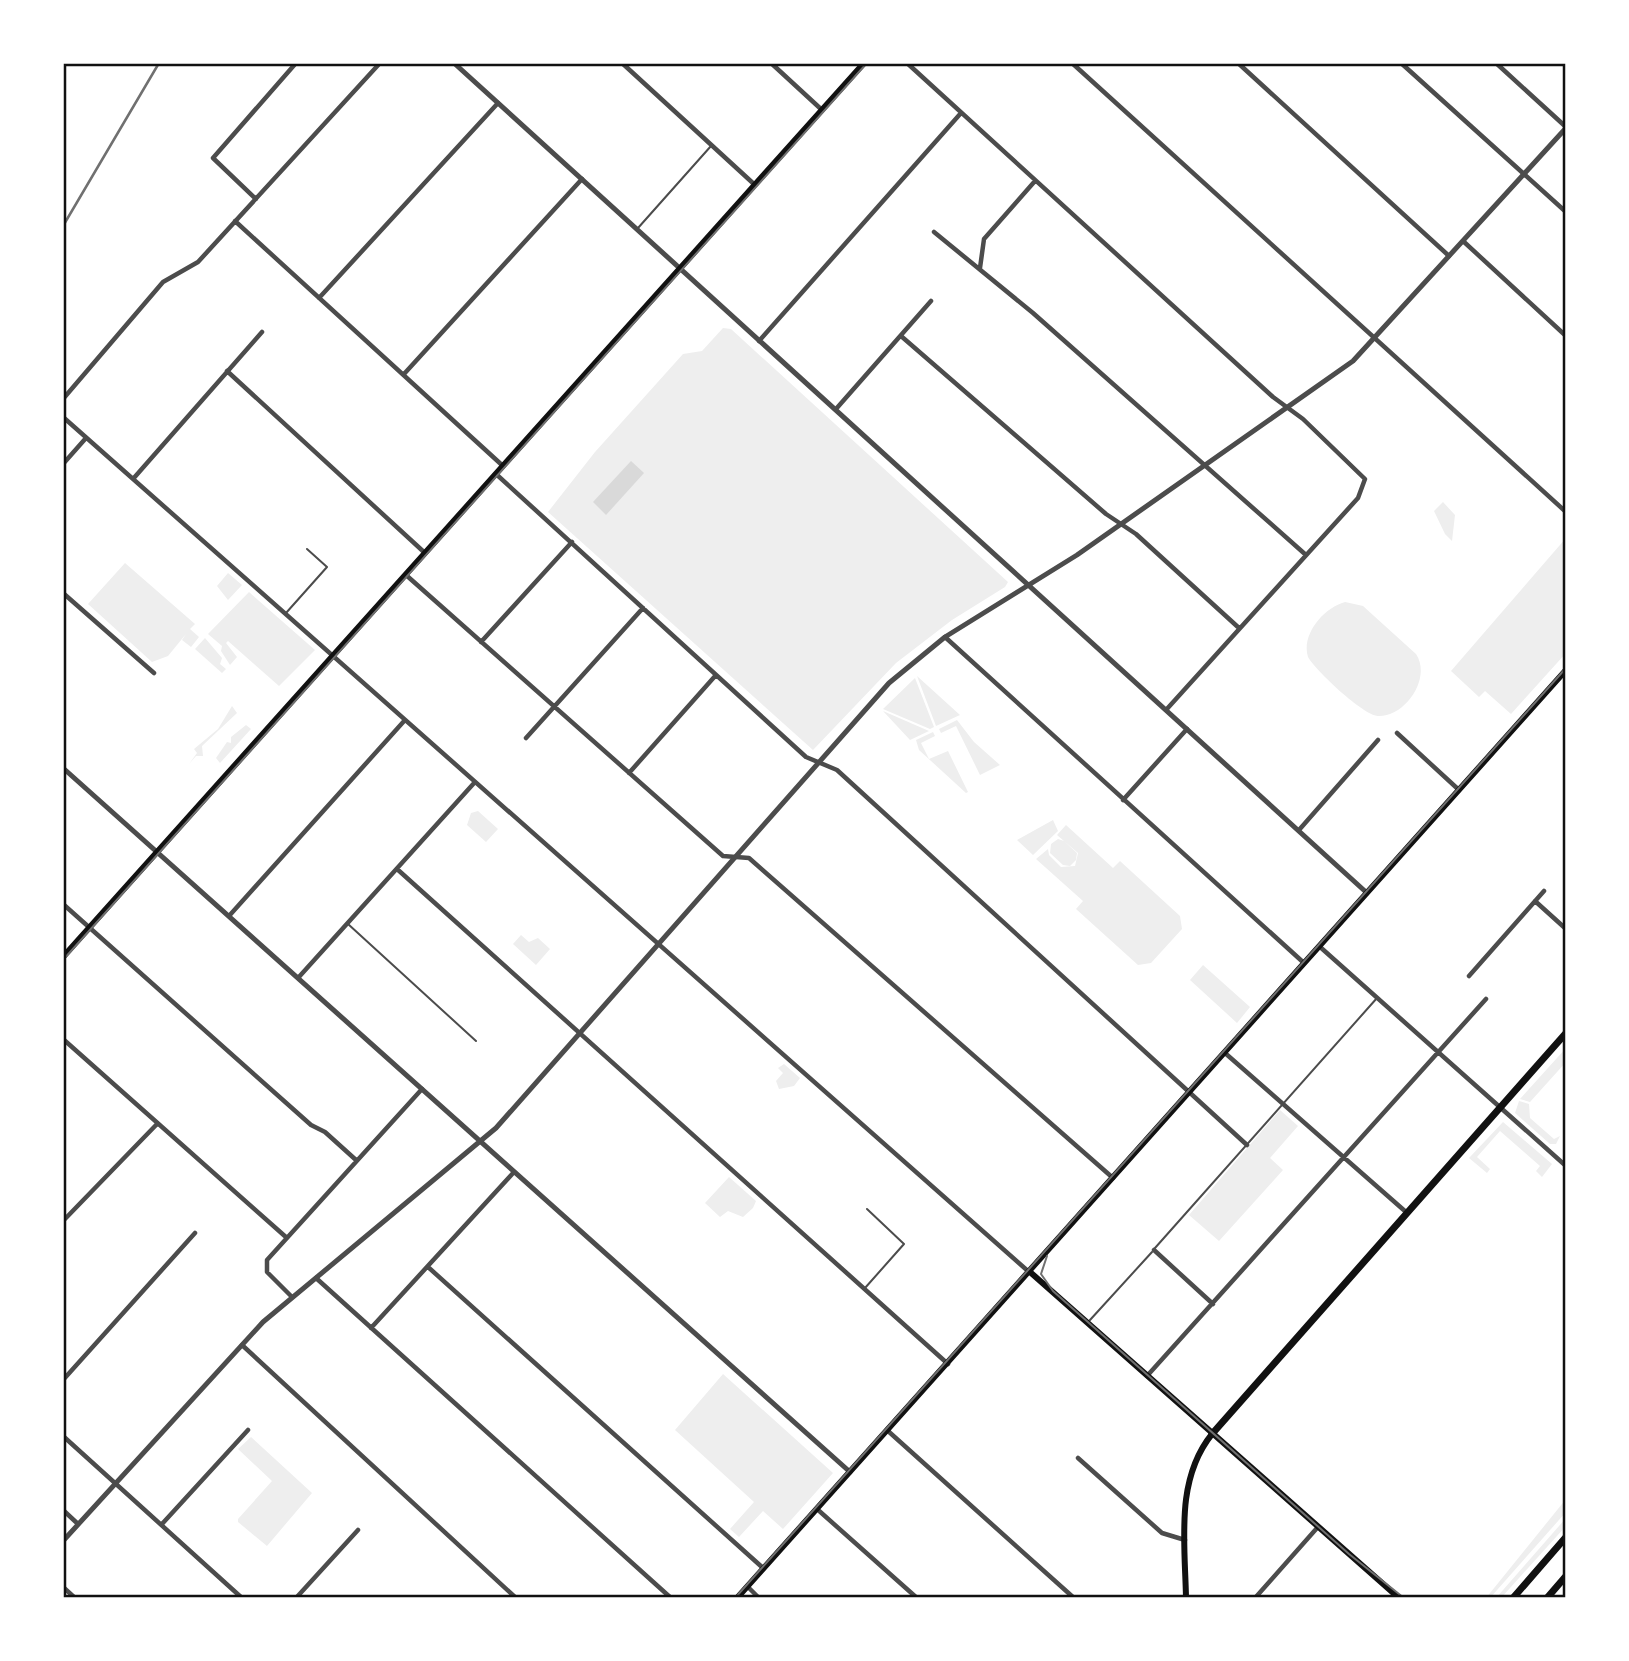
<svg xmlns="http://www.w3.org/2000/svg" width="1629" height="1661" viewBox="0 0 1629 1661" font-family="'IBM Plex Sans',sans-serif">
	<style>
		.green { fill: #eee }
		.water { fill: #d9d9d9 }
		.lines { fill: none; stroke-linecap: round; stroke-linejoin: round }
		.service { stroke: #4c4c4c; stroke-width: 2 }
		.minor { stroke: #4c4c4c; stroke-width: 4.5 }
		.tertiary { stroke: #4c4c4c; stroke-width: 5 }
		.secondary { stroke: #111; stroke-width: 6 }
		.primary { stroke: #111; stroke-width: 7 }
		.trunk { stroke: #111; stroke-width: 7 }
		.tram { stroke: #707070; stroke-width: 2 }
		.rail { stroke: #707070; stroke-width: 2.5 }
		.neatline { fill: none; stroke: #111; stroke-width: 2.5 }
	</style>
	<rect width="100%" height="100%" fill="#fff"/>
	<!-- green -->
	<path class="green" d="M723 328 731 329 1008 582 1005 587 952 620 896 663 813 750 548 512 595 452 683 354 702 351Z
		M1443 502 1455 515 1452 541 1445 534 1434 511Z
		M1566 538V653L1511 714 1485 691 1479 697 1451 671Z
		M125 563 195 624 190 629 199 637 191 647 182 640 186 634 168 656 152 662 88 604Z
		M228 573 242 585 228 600 217 586Z
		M249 592 315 650 279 686 228 641 226 643 237 657 230 665 221 651 222 646 208 634Z
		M1345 602 1363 606 1416 654C1432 678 1405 717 1378 716 1363 715 1316 671 1308 657 1301 635 1323 608 1345 602Z
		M205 638 222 658 220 664 226 669 222 673 195 649Z
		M917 676 960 715 936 726Z
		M915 678 934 727 930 729 883 709Z
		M232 706 237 713 202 746 203 756H196L189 764 197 753 194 749 218 729Z
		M883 711 929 731 910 740Z
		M957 720 974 742 1000 765 980 775 956 726 941 733 939 729Z
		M246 725 251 729 220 763 216 758 227 742 231 743V737Z
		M933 732 935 736 921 743 929 759 948 751 968 792 966 793 919 750 916 740Z
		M478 811 498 829 486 842 467 825 471 813Z
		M1053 820 1058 831 1033 855 1017 840Z
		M1066 825 1113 868 1120 861 1180 916 1182 929 1151 963 1138 965 1076 909 1083 901 1036 859 1048 849 1049 855 1061 867 1075 866 1078 853 1057 835Z
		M1058 839 1064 841 1077 853 1076 860 1070 866 1063 865 1050 853 1051 844Z
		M521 935 529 942 538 938 550 949 536 965 513 944Z
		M1203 965 1250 1007 1237 1023 1190 980Z
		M1566 1048V1062L1530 1102 1520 1099Z
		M784 1064 800 1078 794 1086 779 1089 776 1081 783 1073 778 1068Z
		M1519 1101 1529 1104 1530 1118 1554 1139 1560 1136 1556 1144H1550L1515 1113Z
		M1280 1110 1298 1126 1270 1158 1283 1170 1219 1241 1189 1215Z
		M1503 1122 1552 1164 1542 1177 1536 1171 1540 1166 1500 1131 1477 1157 1490 1169 1487 1173 1469 1158Z
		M729 1177 756 1201 753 1208 743 1217 728 1211 720 1217 705 1203Z
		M723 1374 833 1473 783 1529 763 1511 739 1537 730 1529 754 1502 675 1430Z
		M251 1437 312 1493 267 1546 238 1522V1519L272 1481 238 1449Z
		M1566 1499V1512L1490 1598H1486Z
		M1566 1518V1526L1501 1598H1496Z"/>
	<!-- water -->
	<path class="water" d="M631 461 644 473 606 515 593 502Z"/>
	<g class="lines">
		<!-- service -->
		<path class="service" d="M638 228 711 146
			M286 613 327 567 307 549
			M348 924 476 1041
			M1155 1248 1377 998
			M865 1288 904 1244 867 1209
			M1090 1320 1152 1252"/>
		<!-- minor -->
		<path class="minor" d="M622 63 755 185
			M771 63 822 110
			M907 63 1273 397 1303 419 1365 479 1358 498 1166 710
			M1072 63 1566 512
			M1238 63 1449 256
			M1401 63 1566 212
			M1496 63 1566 127
			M256 199 213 158 296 63
			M235 221 503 466
			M934 232 1033 313 1306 555
			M1463 241 1566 336
			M980 268 984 239 1035 181
			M319 298 498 103
			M901 336 1106 514 1136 534 1239 628
			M759 341 961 113
			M227 371 425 553
			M404 374 582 179
			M63 399 163 282 198 262 380 63
			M836 409 931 301
			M63 417 1029 1272
			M63 464 86 438
			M496 474 806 757 837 770 1247 1145
			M133 479 262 332
			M406 575 723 856 749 858 1113 1178
			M63 593 154 673
			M945 637 1304 963
			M481 642 572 542
			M1397 733 1459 790
			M526 738 643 608
			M629 773 716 675
			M1123 800 1187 729
			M1299 830 1378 740
			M397 869 948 1364
			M1535 901 1566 929
			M63 904 311 1125 325 1132 356 1160
			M229 916 405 720
			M1319 946 1566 1166
			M1469 976 1544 891
			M298 978 475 782
			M63 1039 287 1238
			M1225 1053 1406 1212
			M63 1221 157 1124
			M1154 1250 1213 1304
			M428 1267 763 1568
			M316 1278 671 1598
			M292 1297 267 1272V1260L422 1089
			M371 1328 514 1172
			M242 1345 516 1598
			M1147 1376 1486 999
			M63 1380 195 1233
			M888 1431 1074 1598
			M63 1436 242 1598
			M1078 1458 1162 1533 1185 1540
			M817 1509 917 1598
			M63 1510 78 1524
			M162 1524 248 1430
			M63 1587 75 1598
			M748 1587 759 1598
			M296 1598 358 1530
			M1255 1598 1317 1528"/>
		<!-- tertiary -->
		<path class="tertiary" d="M454 63 1367 893
			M63 768 850 1472
			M63 1541 263 1322 496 1128 889 683 945 637 1077 555 1353 361 1566 128"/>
		<!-- secondary -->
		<path class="secondary" d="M63 957 864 63
			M1030 1272 1399 1598
			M737 1598 1566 670
			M1186 1598C1185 1542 1175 1480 1212 1434"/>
		<!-- primary -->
		<path class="primary" d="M1212 1434 1566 1033"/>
		<!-- trunk -->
		<path class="trunk" d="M1513 1598 1566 1537
			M1547 1598 1566 1576"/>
		<!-- tram -->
		<path class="tram" d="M63 960 867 63
			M1047 1256 1041 1274 1053 1291 1349 1554 1404 1598
			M735 1598 1566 668"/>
		<!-- rail -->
		<path class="rail" d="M63 226 159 63"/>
	</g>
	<!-- border -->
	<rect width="1629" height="1661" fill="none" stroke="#ffffff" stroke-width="130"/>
	<rect x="65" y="65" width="1499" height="1531" class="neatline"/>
</svg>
